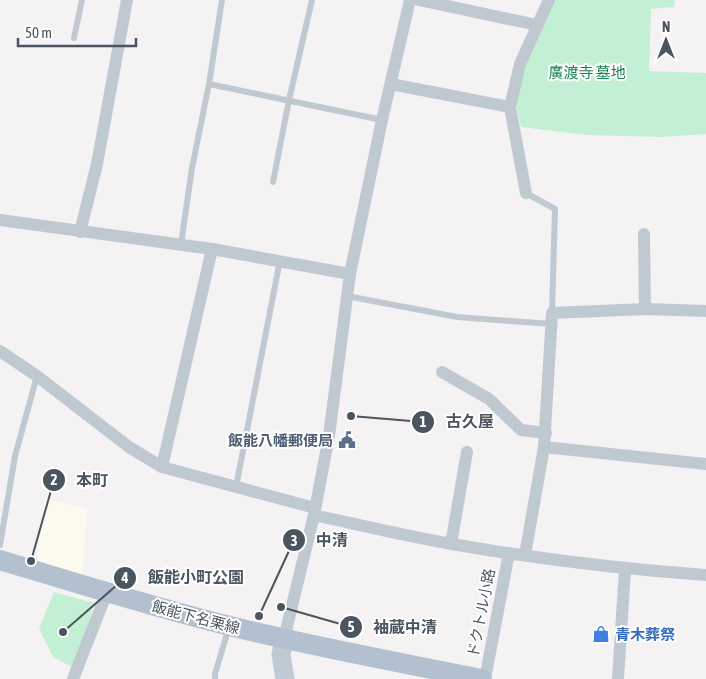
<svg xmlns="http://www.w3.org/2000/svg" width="706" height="679" viewBox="0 0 706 679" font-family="'Asap Condensed','Noto Sans JP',sans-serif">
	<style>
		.commercial { fill: #fcf9ee }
		.green { fill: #c3efd5 }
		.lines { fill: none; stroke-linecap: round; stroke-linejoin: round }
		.lane { stroke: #c0c9d0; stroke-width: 6 }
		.street { stroke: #c0c9d0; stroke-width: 12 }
		.secondary { stroke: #c0cad5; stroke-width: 19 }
		.primary { stroke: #b3c0d0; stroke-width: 20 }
		.labels { text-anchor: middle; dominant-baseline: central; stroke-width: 4; stroke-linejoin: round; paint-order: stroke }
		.park-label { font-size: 15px; fill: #1a8251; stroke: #fff }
		.service-label { font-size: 15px; font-weight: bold; fill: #4e5e75; stroke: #fff; text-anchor: end }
		.street-label { font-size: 15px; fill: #4a555f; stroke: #fff }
		.shop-label { font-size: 15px; font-weight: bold; fill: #366cbe; stroke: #fff; text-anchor: start }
		.leader { fill: none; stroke: #4a555f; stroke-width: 2 }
		.callout-dot { fill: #4a555f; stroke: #fff; stroke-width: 2 }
		.mark-label { font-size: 15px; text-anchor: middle; font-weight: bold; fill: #fff }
		.callout-label { font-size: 16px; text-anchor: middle; font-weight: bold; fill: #4a555f; stroke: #fff; stroke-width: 4; stroke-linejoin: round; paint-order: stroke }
	</style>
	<rect width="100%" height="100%" fill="#f4f2f2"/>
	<!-- commercial -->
	<path class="commercial" d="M45 498 87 509 82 578 36 566Z"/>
	<!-- green -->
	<path class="green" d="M555 0H675L674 7 651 9 649 71 706 73V134L660 137 587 135 521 127 515 101 530 45Z
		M54 592 94 603 85 635 72 667 53 657 39 629Z"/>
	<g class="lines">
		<!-- lane -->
		<path class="lane" d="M74 38 82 0
			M209 84 382 120
			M273 182 289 100 312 0
			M526 193 555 209 552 313
			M181 244 192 168 209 84 222 0
			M347 296 457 317 551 324
			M236 487 280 260
			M0 545 15 456 37 376
			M215 679V674L229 627"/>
		<!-- street -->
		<path class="street" d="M419 0 537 25
			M391 84 510 107
			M526 193 510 107 520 64 549 0
			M0 220 212 249 350 274
			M80 232 97 164 127 0
			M644 234 645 309
			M0 351 37 376 129 447 162 467 315 508
			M442 372 489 399 521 430 546 433
			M544 447 552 313 645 309 706 311
			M162 467 212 249
			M314 515C360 525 406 536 452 544 537 559 621 569 706 575
			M451 544 467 452
			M525 555 544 447 706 464
			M284 639 314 515 329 436 350 274 382 120 410 0
			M73 679 107 592
			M485 679 509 553
			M618 679 625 569"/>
		<!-- secondary -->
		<path class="secondary" d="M284 639 281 655 285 679"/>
		<!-- primary -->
		<path class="primary" d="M0 560C76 583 153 607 230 626 313 647 398 662 482 679"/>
	</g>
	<!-- icons -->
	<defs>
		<g id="civic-bare" transform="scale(1.35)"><path d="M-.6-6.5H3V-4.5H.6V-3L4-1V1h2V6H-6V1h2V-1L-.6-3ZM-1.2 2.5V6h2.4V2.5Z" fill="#5c6f8a" stroke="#fff" stroke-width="2.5" paint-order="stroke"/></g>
		<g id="shop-bare" transform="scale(1.35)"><path d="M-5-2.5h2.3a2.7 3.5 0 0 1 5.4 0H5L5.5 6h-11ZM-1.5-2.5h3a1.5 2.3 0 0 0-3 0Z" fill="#3f7fe0" stroke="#fff" stroke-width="2.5" paint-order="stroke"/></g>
	</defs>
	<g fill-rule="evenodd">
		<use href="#civic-bare" x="347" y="440"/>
		<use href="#shop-bare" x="601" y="634"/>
	</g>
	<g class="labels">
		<!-- park labels -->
		<g class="park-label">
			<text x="587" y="72">廣渡寺 墓地</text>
		</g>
		<!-- service labels -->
		<g class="service-label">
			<text x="333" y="440">飯能八幡郵便局</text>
		</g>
		<!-- street labels -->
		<g class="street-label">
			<text transform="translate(481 613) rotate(-79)">ドクトル小路</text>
			<text transform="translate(196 617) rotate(15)">飯能下名栗線</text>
		</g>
		<!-- shop labels -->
		<g class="shop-label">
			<text x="615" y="634">青木葬祭</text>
		</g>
	</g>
	<!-- callouts -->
	<path class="leader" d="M351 416L423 422M31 561L54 480M259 616L294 540M63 632L125 578M281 607L351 627"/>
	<g class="callout-dot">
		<circle cx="351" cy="416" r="5"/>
		<circle cx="31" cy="561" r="5"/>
		<circle cx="259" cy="616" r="5"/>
		<circle cx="63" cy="632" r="5"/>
		<circle cx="281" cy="607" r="5"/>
		<circle cx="423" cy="422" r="12"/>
		<circle cx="54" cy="480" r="12"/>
		<circle cx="294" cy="540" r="12"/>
		<circle cx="125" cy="578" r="12"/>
		<circle cx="351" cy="627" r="12"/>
	</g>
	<g class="mark-label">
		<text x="423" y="427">1</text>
		<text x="54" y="485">2</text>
		<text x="294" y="546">3</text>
		<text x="125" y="583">4</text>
		<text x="351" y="632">5</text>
	</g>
	<g class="callout-label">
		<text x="470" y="427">古久屋</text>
		<text x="92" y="486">本町</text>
		<text x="332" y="546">中清</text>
		<text x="196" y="583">飯能小町公園</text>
		<text x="405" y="633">袖蔵中清</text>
	</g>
	<!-- north arrow -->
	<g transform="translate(666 40)" stroke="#ffffff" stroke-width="4" paint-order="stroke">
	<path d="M0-4L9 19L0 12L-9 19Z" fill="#4a555f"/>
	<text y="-8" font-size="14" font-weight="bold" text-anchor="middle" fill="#4a555f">N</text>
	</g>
	<!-- scale -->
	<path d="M18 38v8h118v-8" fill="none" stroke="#4a555f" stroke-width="2.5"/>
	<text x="25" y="38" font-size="15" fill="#4a555f" stroke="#ffffff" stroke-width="4" paint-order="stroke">50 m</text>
</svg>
